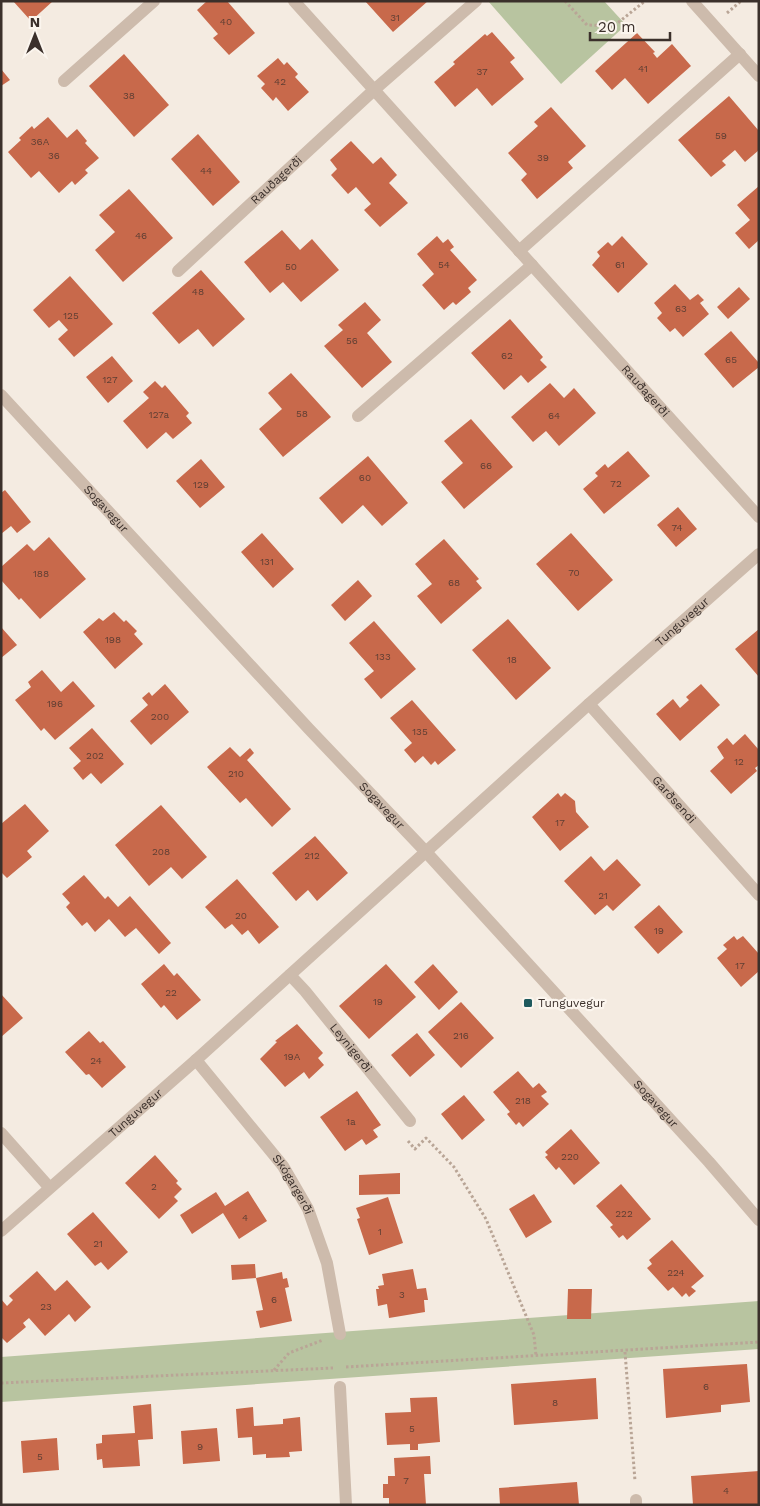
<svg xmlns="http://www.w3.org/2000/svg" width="760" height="1506" viewBox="0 0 760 1506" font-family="'Work Sans',sans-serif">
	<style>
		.green { fill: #b8c4a0 }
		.building { fill: #c8694b }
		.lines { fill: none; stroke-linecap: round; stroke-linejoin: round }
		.path { stroke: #b9a596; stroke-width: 3; stroke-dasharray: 2.5 2.5; stroke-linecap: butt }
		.minor { stroke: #cdbbac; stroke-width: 12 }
		.poi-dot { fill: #1f5a5e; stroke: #fbf5ee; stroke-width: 2 }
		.labels { text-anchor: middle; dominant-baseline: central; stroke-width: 4.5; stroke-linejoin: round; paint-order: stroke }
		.number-label { font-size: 10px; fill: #5e3e33 }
		.street-label { font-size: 12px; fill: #3b302b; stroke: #fbf5ee }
		.poi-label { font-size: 12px; fill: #3b302b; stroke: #fbf5ee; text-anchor: start }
	</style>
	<rect width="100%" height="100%" fill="#f4ebe1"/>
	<!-- green -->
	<path class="green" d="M488 1H604L626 25 561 84Z
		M759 1301V1349L1 1402V1357Z"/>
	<!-- building -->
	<path class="building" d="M13 1H53L31 21Z
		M207 1H227L255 33 229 55 213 38 218 34 197 10Z
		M365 1H428L393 32Z
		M492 32 515 58 510 62 524 79 492 106 477 88 455 107 434 82 455 64 453 62 485 34 487 36Z
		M637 33 655 52 653 53 657 58 672 44 691 66 648 104 625 78 612 90 595 71Z
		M124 54 169 105 134 137 89 86Z
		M278 58 284 65 287 62 298 74 295 77 309 92 288 111 276 97 273 101 261 88 265 84 257 76Z
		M1 69 10 80 1 86Z
		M729 96 759 131V150L745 162 735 150 722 161 726 165 711 177 678 140Z
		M551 107 586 146 568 162 573 168 537 199 521 180 527 174 508 153 538 126 534 122Z
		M48 117 67 138 77 129 87 141 85 143 99 158 85 170 88 173 75 185 72 181 59 193 39 171 31 178 8 152 21 140 19 138 32 126 34 129Z
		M198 134 240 182 213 206 171 159Z
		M351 141 373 164 381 157 397 175 389 183 408 203 380 227 364 210 371 204 356 187 348 194 331 175 337 169 330 160Z
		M759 186V240L749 249 735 233 750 220 737 205Z
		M129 189 173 238 123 282 95 250 115 232 99 215Z
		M282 230 300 250 312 239 339 270 301 302 283 282 270 293 244 262Z
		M437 236 443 243 448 239 454 247 450 250 477 280 468 288 471 292 456 305 453 302 444 310 422 285 434 274 417 254Z
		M622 236 648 264 618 293 592 265 600 256 597 252 608 242 612 246Z
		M201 270 245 319 213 347 198 329 179 344 152 313Z
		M70 276 113 324 74 357 58 339 68 330 59 320 49 328 33 310Z
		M675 284 690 300 698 294 704 300 700 303 709 314 683 337 675 328 670 332 657 318 662 313 654 303Z
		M739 287 750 299 728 319 717 307Z
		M365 302 381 320 367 333 392 362 362 388 324 346 343 330 338 325Z
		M510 319 543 357 540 360 547 367 528 383 521 375 504 390 471 353Z
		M731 331 759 363V367L733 388 704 354Z
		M112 356 133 381 108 403 86 377Z
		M291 373 331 417 283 457 259 429 282 409 268 393Z
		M155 381 162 388 165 385 189 413 186 416 192 423 173 439 166 432 147 449 123 421 149 398 143 392Z
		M550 383 564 398 574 388 596 413 559 446 546 431 533 442 511 417Z
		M471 419 513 467 464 509 441 482 463 463 444 441Z
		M628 451 650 476 604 514 583 489 598 476 595 473 605 464 608 468Z
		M368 456 408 503 382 526 363 505 342 524 319 498Z
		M201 459 225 487 200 508 176 481Z
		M5 490 31 522 17 533 11 526 1 534V493Z
		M678 507 697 529 676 547 657 525Z
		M262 533 294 569 273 588 241 552Z
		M571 533 613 580 578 611 536 564Z
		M49 537 86 579 40 619 21 598 19 600 1 580V567L27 544 34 551Z
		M444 539 479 579 476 581 482 588 441 624 417 596 432 584 415 564Z
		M358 580 372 596 345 621 331 605Z
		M114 612 124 622 126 620 137 631 134 634 143 644 115 669 83 632 99 618 103 621Z
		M508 619 551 668 516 700 472 650Z
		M374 621 416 669 381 699 364 679 374 671 349 643Z
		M1 627 17 645 1 658Z
		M759 629V677L735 649Z
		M42 670 61 692 73 681 95 706 55 740 44 728 41 731 15 700 31 687 28 682Z
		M165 684 189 712 151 745 130 721 148 705 142 698 149 692 152 696Z
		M701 684 720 705 680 741 656 714 673 699 680 708 689 700 686 697Z
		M412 700 456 750 438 765 435 761 431 765 423 756 415 763 404 750 412 743 390 718Z
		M92 728 124 764 101 784 91 773 83 780 73 768 81 761 69 748Z
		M745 734 759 750V765L755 768 757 771 731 794 710 771 724 758 717 747 727 738 733 745Z
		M230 747 240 757 250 748 254 753 247 760 291 809 272 827 246 798 240 803 207 767Z
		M558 793 561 797 565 793 575 801 576 812 589 827 560 851 532 817Z
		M25 804 49 831 27 851 32 857 7 878 1 872V824Z
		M161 805 207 857 182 879 171 867 149 886 115 845Z
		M315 836 348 873 317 901 308 890 296 901 272 873Z
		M591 856 604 871 617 859 641 885 613 911 607 905 595 915 564 881Z
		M84 875 105 899 108 896 118 907 130 896 171 943 159 954 136 928 125 937 109 919 95 932 87 922 82 926 66 907 70 903 62 894Z
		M237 879 279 927 259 944 248 930 242 935 232 924 225 929 205 907Z
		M659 905 683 932 658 954 634 927Z
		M734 936 737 940 743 936 759 954V971L741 987 717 958 727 949 723 945Z
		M164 964 174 976 177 973 201 1000 177 1020 164 1005 161 1008 141 984Z
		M386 964 416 997 369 1039 339 1006Z
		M433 964 458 992 439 1010 414 982Z
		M1 994 23 1018 1 1037Z
		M461 1002 494 1038 461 1068 428 1032Z
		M297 1024 323 1053 318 1058 324 1065 309 1079 304 1072 285 1087 260 1059 277 1042 275 1041Z
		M89 1031 100 1043 103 1041 126 1067 102 1088 89 1074 86 1075 65 1052Z
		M417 1033 435 1055 410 1077 391 1055Z
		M518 1071 533 1088 539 1083 547 1092 541 1096 549 1104 523 1127 519 1122 516 1125 507 1114 510 1112 493 1092Z
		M357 1091 381 1125 373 1130 378 1137 366 1145 362 1139 345 1151 320 1117Z
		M464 1095 485 1120 462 1140 441 1114Z
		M571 1129 600 1163 574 1185 559 1167 556 1170 545 1157 548 1155 545 1152Z
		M155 1155 178 1181 176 1183 182 1189 174 1197 178 1201 159 1219 125 1183Z
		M400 1173V1194L359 1195V1175Z
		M621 1184 651 1219 627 1240 623 1235 619 1238 610 1227 613 1225 596 1206Z
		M248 1191 267 1221 239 1239 223 1213 192 1234 180 1215 216 1192 225 1206Z
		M534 1194 552 1222 526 1238 509 1209Z
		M388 1197 403 1243 369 1255 357 1219 360 1218 356 1208Z
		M93 1212 128 1252 108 1270 101 1262 95 1266 67 1234Z
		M672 1240 704 1276 691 1287 696 1291 689 1297 686 1293 682 1297 673 1287 668 1291 647 1268 652 1264 649 1260Z
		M255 1264 256 1278 282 1272 283 1279 287 1278 289 1287 285 1288 292 1321 260 1328 256 1311 263 1310 256 1278 232 1280 231 1265Z
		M413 1269 417 1289 426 1288 428 1300H424L425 1312 389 1318 387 1304 378 1306 376 1289H379L378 1286 384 1285 382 1274Z
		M37 1271 55 1291 67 1280 91 1307 75 1322 69 1314 45 1336 29 1318 23 1323 26 1327 7 1343 1 1337V1299L7 1306 13 1300 9 1296Z
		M568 1289H592L591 1319H567Z
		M747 1364 750 1402 721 1405V1412L666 1418 663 1369Z
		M596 1378 598 1419 514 1425 511 1384Z
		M437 1397 440 1442 418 1444V1450H410V1444L387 1445 385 1413 411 1412 410 1398Z
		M151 1404 153 1439 138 1440 140 1466 103 1468 102 1459 97 1460 96 1444 102 1443V1435L135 1433 133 1406Z
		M253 1407 254 1426 283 1424V1419L300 1417 302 1451 289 1452 290 1457 266 1458V1454L253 1455 252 1437 238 1438 236 1409Z
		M217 1428 220 1461 183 1464 181 1431Z
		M57 1438 59 1470 23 1473 21 1441Z
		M430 1456 431 1474H424L426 1505H389V1498H383V1484H388V1476H395L394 1458Z
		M759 1471V1505H693L691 1476Z
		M577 1482 579 1505H500L499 1488Z"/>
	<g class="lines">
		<!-- path -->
		<path class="path" d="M565 1 587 25 614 26 645 1
			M727 13 741 1
			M408 1141 415 1149 426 1138 454 1167 486 1219 534 1335 536 1356
			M625 1352 635 1481
			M346 1367 759 1342
			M274 1370 289 1353 323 1340
			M1 1383 333 1368"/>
		<!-- minor -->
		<g class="minor">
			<path id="s1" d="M294 1 759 517"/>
			<path d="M692 1 759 76"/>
			<path d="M64 81 154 1"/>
			<path d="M519 251 740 54"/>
			<path id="s2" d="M178 271 374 90 476 1"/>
			<path id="s3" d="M1 395 309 729 426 852 709 1162 759 1220"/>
			<path d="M358 416 532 265"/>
			<path id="s4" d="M589 704 759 895"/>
			<path id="s5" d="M290 975 305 991 410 1121"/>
			<path id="s6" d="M196 1060 283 1166 308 1209 327 1263 340 1334"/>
			<path d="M1 1133 49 1187"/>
			<path id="s7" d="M1 1231 196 1060 589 704 759 554"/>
			<path d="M340 1387 346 1505"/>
			<path d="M636 1500V1505"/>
		</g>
	</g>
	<!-- markers -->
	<rect class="poi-dot" x="523" y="998" width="10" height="10" rx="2.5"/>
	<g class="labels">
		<!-- number labels -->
		<g class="number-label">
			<text x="395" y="17">31</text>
			<text x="226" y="21">40</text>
			<text x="643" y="68">41</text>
			<text x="482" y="71">37</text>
			<text x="280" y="81">42</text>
			<text x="129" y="95">38</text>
			<text x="721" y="135">59</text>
			<text x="40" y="141">36A</text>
			<text x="54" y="155">36</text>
			<text x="543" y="157">39</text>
			<text x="206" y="170">44</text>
			<text x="141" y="235">46</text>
			<text x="444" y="264">54</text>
			<text x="620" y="264">61</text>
			<text x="291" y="266">50</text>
			<text x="198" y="291">48</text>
			<text x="681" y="308">63</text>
			<text x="71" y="315">125</text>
			<text x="352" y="340">56</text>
			<text x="507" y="355">62</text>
			<text x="731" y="359">65</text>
			<text x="110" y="379">127</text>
			<text x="302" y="413">58</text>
			<text x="159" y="414">127a</text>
			<text x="554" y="415">64</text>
			<text x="486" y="465">66</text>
			<text x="365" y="477">60</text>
			<text x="616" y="483">72</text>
			<text x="201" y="484">129</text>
			<text x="677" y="527">74</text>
			<text x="267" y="561">131</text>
			<text x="574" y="572">70</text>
			<text x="41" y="573">188</text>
			<text x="454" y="582">68</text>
			<text x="113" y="639">198</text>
			<text x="383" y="656">133</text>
			<text x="512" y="659">18</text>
			<text x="55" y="703">196</text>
			<text x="160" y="716">200</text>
			<text x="420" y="731">135</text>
			<text x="95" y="755">202</text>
			<text x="739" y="761">12</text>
			<text x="236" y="773">210</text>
			<text x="560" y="822">17</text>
			<text x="161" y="851">208</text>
			<text x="312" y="855">212</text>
			<text x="603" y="895">21</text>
			<text x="241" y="915">20</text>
			<text x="659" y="930">19</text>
			<text x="740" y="965">17</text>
			<text x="171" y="992">22</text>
			<text x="378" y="1001">19</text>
			<text x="461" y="1035">216</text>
			<text x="292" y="1056">19A</text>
			<text x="96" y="1060">24</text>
			<text x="523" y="1100">218</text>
			<text x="351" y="1121">1a</text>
			<text x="570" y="1156">220</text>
			<text x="154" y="1186">2</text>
			<text x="624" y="1213">222</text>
			<text x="245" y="1217">4</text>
			<text x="380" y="1231">1</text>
			<text x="98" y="1243">21</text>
			<text x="676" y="1272">224</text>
			<text x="402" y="1294">3</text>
			<text x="274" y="1299">6</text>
			<text x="46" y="1306">23</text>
			<text x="706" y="1386">6</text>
			<text x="555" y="1402">8</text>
			<text x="412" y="1428">5</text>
			<text x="200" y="1446">9</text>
			<text x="40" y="1456">5</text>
			<text x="406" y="1480">7</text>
			<text x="726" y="1490">4</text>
		</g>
		<!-- street labels -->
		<g class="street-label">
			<text stroke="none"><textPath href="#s2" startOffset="134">Rauðagerði</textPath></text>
			<text stroke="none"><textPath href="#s1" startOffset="525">Rauðagerði</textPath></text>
			<text stroke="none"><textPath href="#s3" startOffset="155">Sogavegur</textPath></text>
			<text stroke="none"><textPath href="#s7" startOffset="914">Tunguvegur</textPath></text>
			<text stroke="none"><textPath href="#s4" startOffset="128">Garðsendi</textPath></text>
			<text stroke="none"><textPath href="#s3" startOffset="560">Sogavegur</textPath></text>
			<text stroke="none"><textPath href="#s5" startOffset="95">Leynigerði</textPath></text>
			<text stroke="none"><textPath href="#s3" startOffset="965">Sogavegur</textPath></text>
			<text stroke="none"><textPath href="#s7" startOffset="179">Tunguvegur</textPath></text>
			<text stroke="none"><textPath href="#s6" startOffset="158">Skógargerði</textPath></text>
		</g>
		<!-- poi labels -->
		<g class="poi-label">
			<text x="538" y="1003">Tunguvegur</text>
		</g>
	</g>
	<!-- border -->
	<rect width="760" height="1506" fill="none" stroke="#3b302b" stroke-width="5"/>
	<!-- north arrow -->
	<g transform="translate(35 35)" stroke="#fbf5ee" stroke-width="4" paint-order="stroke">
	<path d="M0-4L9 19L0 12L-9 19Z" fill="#3b302b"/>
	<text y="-8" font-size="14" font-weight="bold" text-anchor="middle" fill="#3b302b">N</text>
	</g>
	<!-- scale -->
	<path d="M590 32v8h80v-8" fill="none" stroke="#3b302b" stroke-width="2.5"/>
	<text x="598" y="32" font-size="15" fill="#3b302b" stroke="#fbf5ee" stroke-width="4" paint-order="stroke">20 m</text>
</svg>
